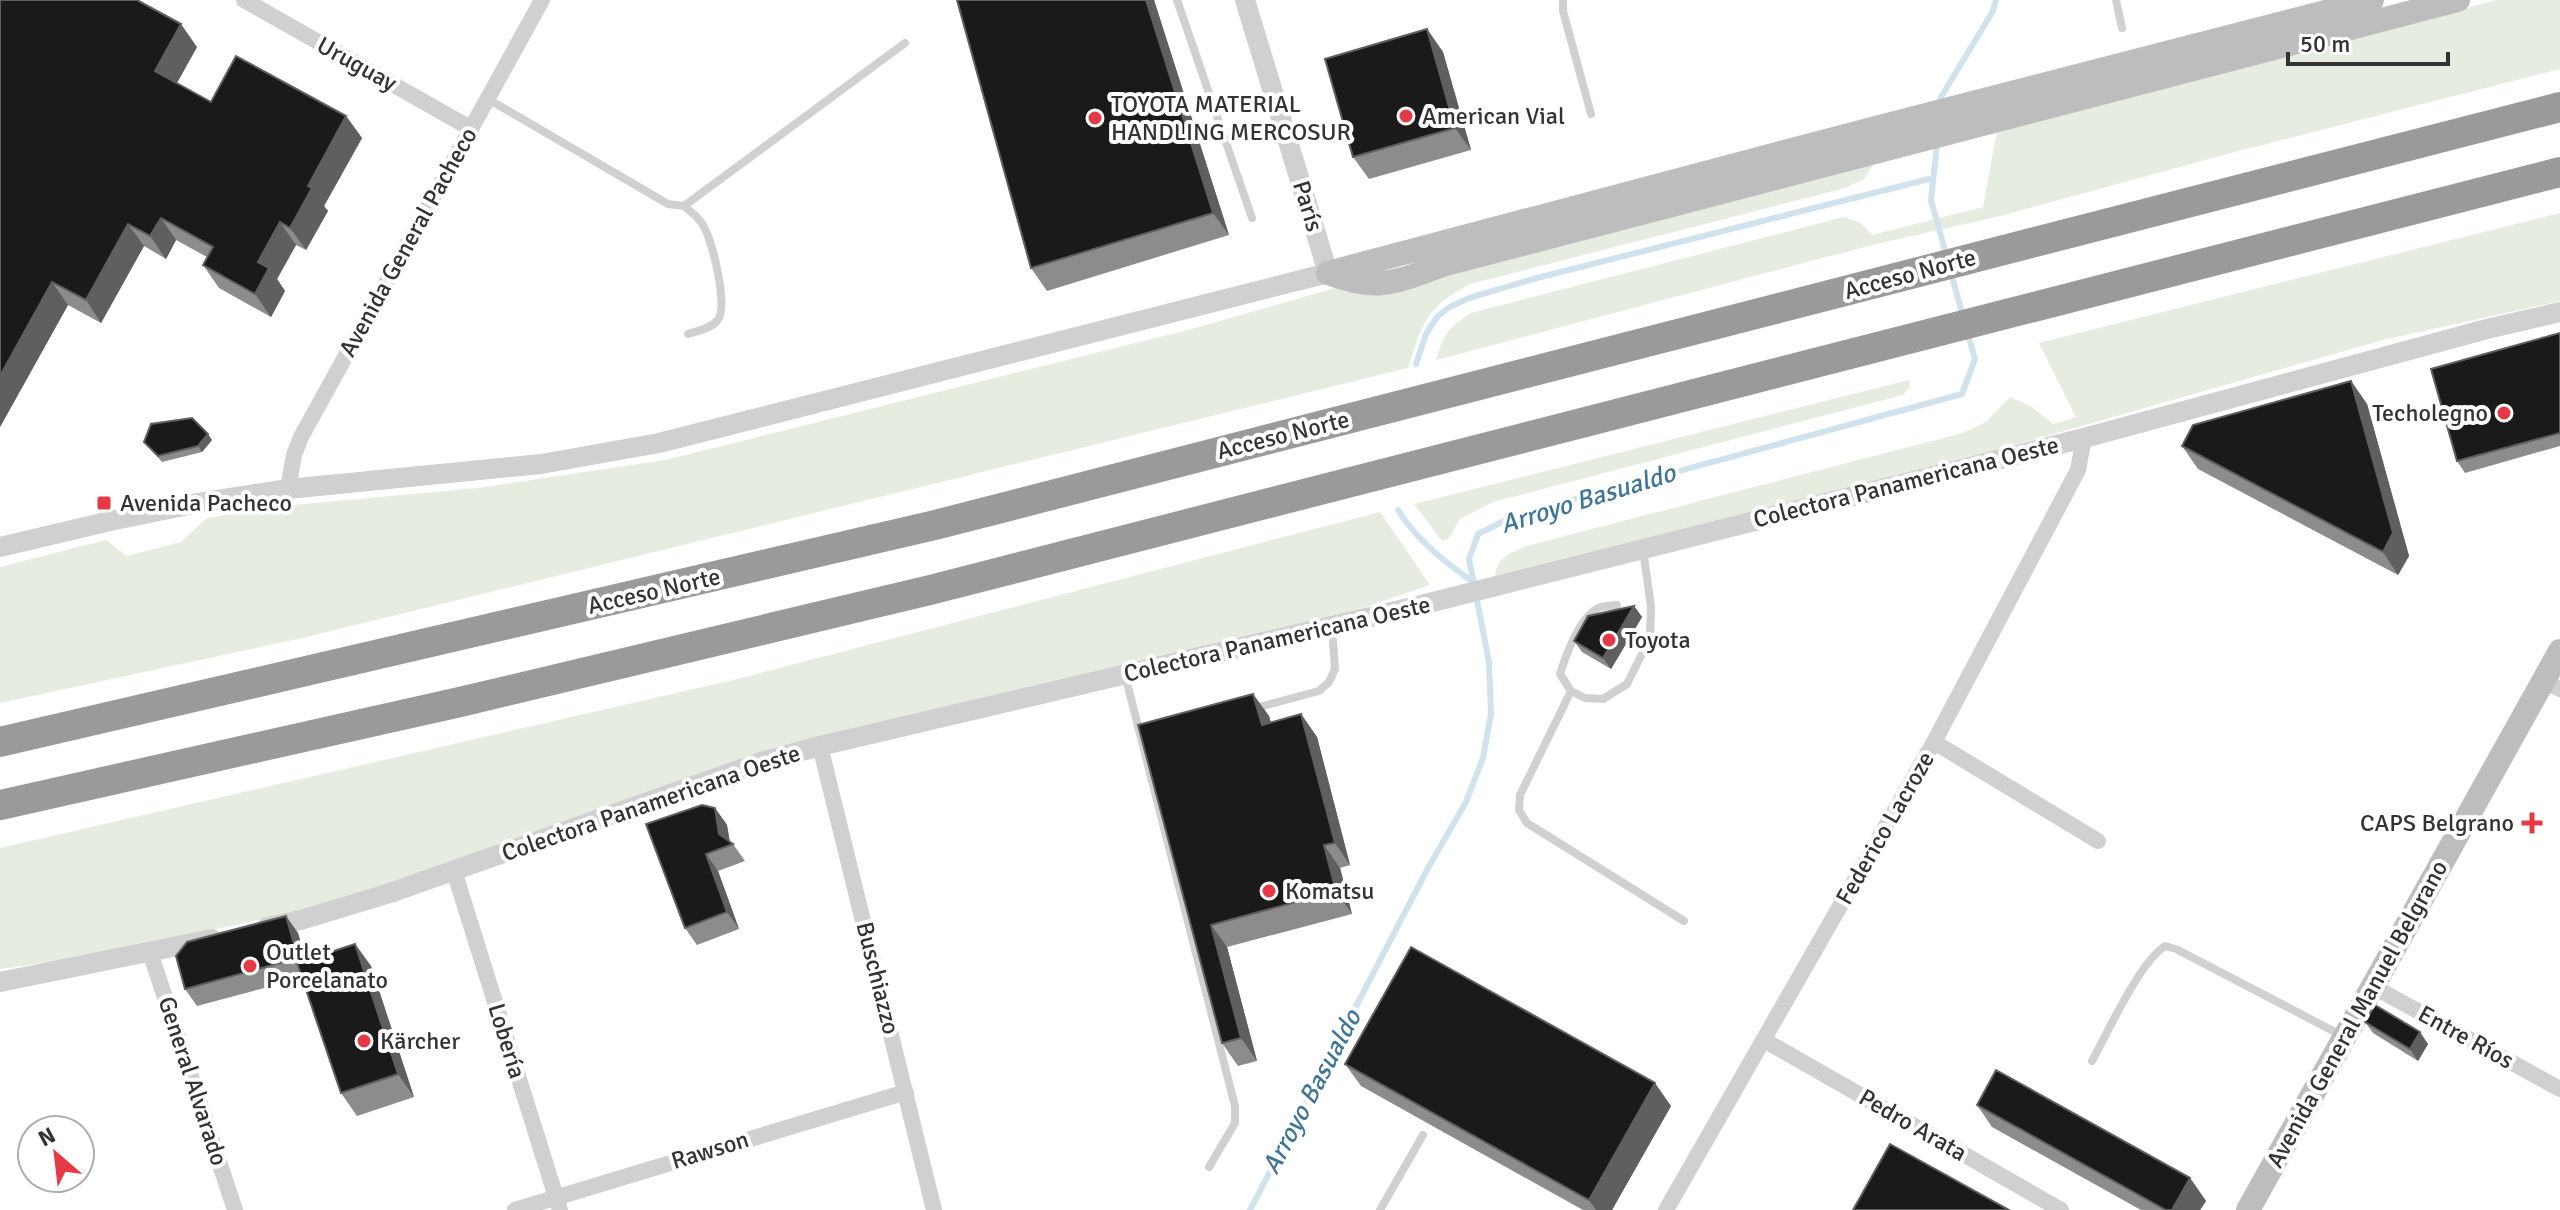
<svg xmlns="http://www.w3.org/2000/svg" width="2560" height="1210" viewBox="0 0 2560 1210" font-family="Signika,sans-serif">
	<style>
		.green { fill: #e6ecdf }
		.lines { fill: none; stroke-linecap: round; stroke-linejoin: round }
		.stream { stroke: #cfe2ee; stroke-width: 6 }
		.service { stroke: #d0d0d0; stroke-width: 8 }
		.minor { stroke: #d0d0d0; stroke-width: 16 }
		.tertiary { stroke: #d0d0d0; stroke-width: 20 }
		.secondary { stroke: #bdbdbd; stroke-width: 24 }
		.motorway { stroke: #9a9a9a; stroke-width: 30 }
		.wall { fill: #8c8c8c }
		.shaded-wall { fill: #5f5f5f }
		.building { fill: #1a1a1a; stroke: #5f5f5f; stroke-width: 2 }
		.poi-dot { fill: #e63946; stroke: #fff; stroke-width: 3 }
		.labels { text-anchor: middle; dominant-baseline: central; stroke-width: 8; stroke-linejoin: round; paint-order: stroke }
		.street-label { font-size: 24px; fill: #333; stroke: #fff }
		.poi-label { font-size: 24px; fill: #333; stroke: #fff; text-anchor: start }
		.water-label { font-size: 26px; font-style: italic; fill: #3f7597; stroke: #fff }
	</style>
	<rect width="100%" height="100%" fill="#fff"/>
	<!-- green -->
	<path class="green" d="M2496 0H2560V69L2231 153 2000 216 1872 245 1436 360C1443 335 1449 327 1471 313L1844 217 1861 223 1872 235 1983 207 1997 131Z
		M1877 159 1864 179 1845 188 1470 284C1424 309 1424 321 1408 368L302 638 0 703V567L106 540 127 556 181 542 207 518 271 507 478 488 665 460 1192 329 1335 288 1371 292Z
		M2560 213V301L2383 340 2029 441 1495 578C1495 557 1513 552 1530 545L1963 433 1986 422 2010 397 2032 407 2053 424 2076 417 2039 343Z
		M1909 380 1910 387 1903 395 1493 502 1460 519 1449 538 1442 541 1414 504Z
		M1380 512 1430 585 1340 616 1044 686 315 908 85 957 0 969V848L733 680Z"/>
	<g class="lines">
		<!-- stream -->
		<path class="stream" d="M1940 105 1941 97 1993 11 1996 0
			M1937 144 1931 200 1946 254
			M1951 273 1963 316
			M1416 364 1426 334 1437 317 1448 308 1469 298 1537 278 1933 178
			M1398 510C1416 539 1444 562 1472 581
			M1250 1210 1428 868 1466 802 1483 758 1491 714 1489 662 1469 559 1478 534 1514 516 1962 394 1975 359 1968 335"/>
		<!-- service -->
		<path class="service" d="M1177 0 1252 218
			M1563 0V11L1591 114
			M2116 0 2122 28
			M488 99 668 204 684 206 905 43
			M684 206C692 213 701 219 705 229 713 245 729 308 717 321 710 329 697 331 688 334
			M1617 605C1611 606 1602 606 1598 608 1579 618 1566 655 1560 674L1571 691 1585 698 1603 699 1627 684 1650 638 1651 607 1643 549
			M1125 675 1235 1106V1123L1209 1167
			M1571 691 1520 795 1519 810 1527 823 1684 921
			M1252 709 1319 691 1329 682 1335 669 1332 628
			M2092 1061C2108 1032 2139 963 2165 946L2176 949 2341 1035
			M1380 1210 1423 1135"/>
		<!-- minor -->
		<path class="minor" d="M244 0 470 128
			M288 489 294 455 301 437 542 0
			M2544 681 2560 689
			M1934 742 2098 841
			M820 746 934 1210
			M454 871 560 1210
			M150 952 235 1210
			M2372 986 2560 1089
			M1764 1040 2061 1210
			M515 1210 906 1092
			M1666 1210 1934 742 2078 470 2084 438"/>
		<!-- tertiary -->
		<path class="tertiary" d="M0 547 110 521 198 503 288 489 541 464 659 443 1328 273 1245 0
			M267 927 301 920 390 893 761 762 820 746 1417 606 2084 438 2487 329 2560 312
			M0 982 212 939"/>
		<!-- secondary -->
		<path class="secondary" d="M1328 273C1381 293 1396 281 1446 264L2458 0
			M1328 273 1879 127 2372 0
			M2248 1210 2560 651"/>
		<!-- motorway -->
		<path class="motorway" d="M0 742 935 525 2560 107
			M0 805 460 702 930 590 2560 172"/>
	</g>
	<!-- wall -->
	<path class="wall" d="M0 0 197 47 176 83 211 102 346 116 362 138 324 206 328 211 306 250 296 245 277 279 285 291 271 317 219 288 203 265 207 257 176 240 166 259 144 246 101 323 68 305 0 427Z
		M1154 0 1229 235 1047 291 1031 268Z
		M1427 29 1443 52 1471 150 1369 179 1353 157Z
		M2560 333V446L2465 473 2457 461Z
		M2351 381 2367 404 2409 556 2398 575 2198 469 2182 446Z
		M212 440 202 452 162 462 144 442Z
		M1634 606 1642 617 1611 669 1582 652 1574 641Z
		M1253 694 1269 716 1271 722 1301 714 1317 737 1350 865 1340 868 1352 914 1227 947 1257 1061 1238 1066 1222 1043 1138 725Z
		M715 808 727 825 730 841 733 844 745 861 718 871 739 929 697 945 685 928Z
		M298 933 306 961 355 944 371 966 414 1097 357 1116 341 1093 302 978 197 1006 185 989Z
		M2365 1022 2428 1044 2418 1061 2373 1033Z
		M1345 1064 1671 1106 1612 1210H1583L1361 1086Z
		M1977 1105 2190 1178 2206 1201 2200 1210H2141L1992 1127Z"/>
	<!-- shaded-wall -->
	<path class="shaded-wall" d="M1146 0H1154L1229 235 1213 213Z
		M181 24 197 47 171 94 155 71Z
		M1427 29 1443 52 1471 150 1455 128Z
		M346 116 362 138 324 206 328 211 306 250 290 228 308 186Z
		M161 218 176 240 166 259 150 236Z
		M280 222 296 245 277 279 285 291 271 317 255 294 258 262Z
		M128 224 144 246 101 323 86 300Z
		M52 282 68 305 0 427V376Z
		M2351 381 2367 404 2409 556 2398 575 2383 552Z
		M208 434 212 440 202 452 198 446Z
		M1634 606 1642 617 1611 669 1603 658Z
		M1253 694 1269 716 1277 747 1262 725Z
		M1301 714 1317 737 1350 865 1335 843Z
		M715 808 727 825 730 845 719 834Z
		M1324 845 1340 868 1352 914 1336 891Z
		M706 854 718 871 739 929 727 912Z
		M286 916 298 933 310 976 298 958Z
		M1211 925 1227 947 1257 1061 1241 1038Z
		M355 944 371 966 414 1097 398 1074Z
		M2420 1032 2428 1044 2418 1061 2410 1049Z
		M1655 1083 1671 1106 1612 1210H1596L1589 1200Z
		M2190 1178 2206 1201 2200 1210H2172Z"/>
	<!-- building -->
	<path class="building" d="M0 0H137L181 24 155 71 211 102 236 56 346 116 308 186 312 188 290 228 280 222 258 262 269 268 255 294 203 265 213 247 161 218 150 236 128 224 86 300 52 282 0 376Z
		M957 0H1146L1213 213 1031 268Z
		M1427 29 1455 128 1353 157 1325 59Z
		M2560 333V433L2457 461 2431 369Z
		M2351 381 2393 533 2383 552 2182 446 2193 425Z
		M192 418 208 434 198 446 158 456 144 442 151 424Z
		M1634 606 1603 658 1574 641 1588 616Z
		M1253 694 1262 725 1301 714 1335 843 1324 845 1336 891 1211 925 1241 1038 1222 1043 1138 725Z
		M702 805 715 808 719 834 733 844 706 854 727 912 685 928 646 824Z
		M286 916 298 958 185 989 176 956 187 942Z
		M355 944 398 1074 341 1093 297 963Z
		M1411 947 1655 1083 1589 1200 1345 1064Z
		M2375 1005 2420 1032 2410 1049 2365 1022Z
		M1996 1070 2190 1178 2172 1210H2166L1977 1105Z
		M1890 1144 2009 1210H1853Z"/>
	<!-- markers -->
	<g class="poi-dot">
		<circle cx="1406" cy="116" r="8"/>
		<circle cx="1095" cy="118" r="8"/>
		<circle cx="2504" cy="413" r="8"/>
		<rect x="96" y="495" width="16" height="16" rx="4"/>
		<circle cx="1609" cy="640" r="8"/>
		<path d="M2528 811h8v8h8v8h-8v8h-8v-8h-8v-8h8z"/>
		<circle cx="1269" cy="891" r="8"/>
		<circle cx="250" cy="966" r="8"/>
		<circle cx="364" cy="1041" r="8"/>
	</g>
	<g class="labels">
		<!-- street labels -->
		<g class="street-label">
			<text transform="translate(357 64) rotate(29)">Uruguay</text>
			<text transform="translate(1308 206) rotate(73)">París</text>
			<text transform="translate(408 242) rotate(-61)">Avenida General Pacheco</text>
			<text transform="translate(1910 274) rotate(-15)">Acceso Norte</text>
			<text transform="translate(1283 435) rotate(-14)">Acceso Norte</text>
			<text transform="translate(1906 482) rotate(-14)">Colectora Panamericana Oeste</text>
			<text transform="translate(654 591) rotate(-13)">Acceso Norte</text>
			<text transform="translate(1277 639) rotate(-13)">Colectora Panamericana Oeste</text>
			<text transform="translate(651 803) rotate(-19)">Colectora Panamericana Oeste</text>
			<text transform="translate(1885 828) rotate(-60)">Federico Lacroze</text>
			<text transform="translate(878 978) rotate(76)">Buschiazzo</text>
			<text transform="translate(2357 1014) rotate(-61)">Avenida General Manuel Belgrano</text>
			<text transform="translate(2466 1037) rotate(29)">Entre Ríos</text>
			<text transform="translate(507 1041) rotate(73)">Lobería</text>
			<text transform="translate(193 1081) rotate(72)">General Alvarado</text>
			<text transform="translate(1913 1125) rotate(30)">Pedro Arata</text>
			<text transform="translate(710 1150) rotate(-17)">Rawson</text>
		</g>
		<!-- poi labels -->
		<g class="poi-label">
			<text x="1111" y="104">TOYOTA MATERIAL<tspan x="1111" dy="28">HANDLING MERCOSUR</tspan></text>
			<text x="1422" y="116">American Vial</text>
			<text x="2488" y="413" text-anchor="end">Techolegno</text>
			<text x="120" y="503">Avenida Pacheco</text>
			<text x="1625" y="640">Toyota</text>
			<text x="2514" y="823" text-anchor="end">CAPS Belgrano</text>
			<text x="1285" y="891">Komatsu</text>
			<text x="266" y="952">Outlet<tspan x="266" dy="28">Porcelanato</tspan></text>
			<text x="380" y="1041">Kärcher</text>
		</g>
		<!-- water labels -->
		<g class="water-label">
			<text transform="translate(1588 499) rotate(-17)">Arroyo Basualdo</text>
			<text transform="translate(1312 1092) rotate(-62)">Arroyo Basualdo</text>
		</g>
	</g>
	<!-- north arrow -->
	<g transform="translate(56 1154) rotate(332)"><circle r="38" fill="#ffffff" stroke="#adadad" stroke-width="2"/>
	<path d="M0-6L14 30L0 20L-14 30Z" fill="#e63946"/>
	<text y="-12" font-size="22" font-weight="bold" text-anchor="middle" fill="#333333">N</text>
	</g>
	<!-- scale -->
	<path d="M2288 52v12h160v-12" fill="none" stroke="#333333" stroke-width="4"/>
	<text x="2300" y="52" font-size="24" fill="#333333" stroke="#ffffff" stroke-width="6" paint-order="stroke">50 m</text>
</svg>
